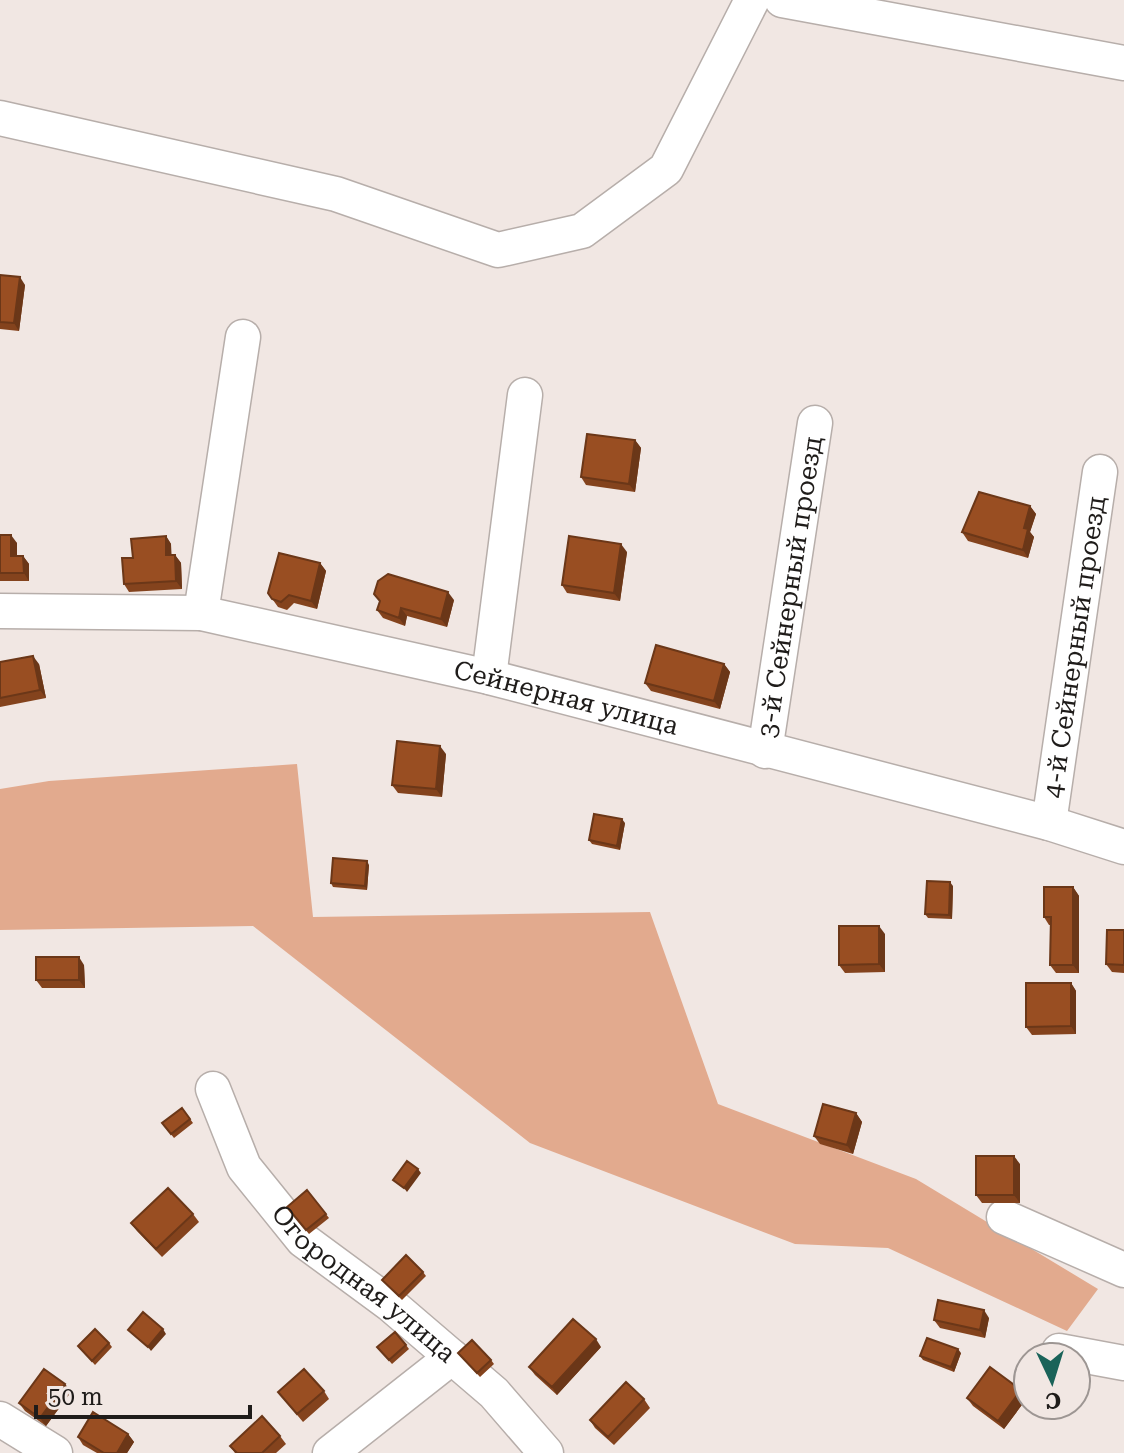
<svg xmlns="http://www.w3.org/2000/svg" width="1124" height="1453" viewBox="0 0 1124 1453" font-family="'Roboto Serif',serif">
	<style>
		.green { fill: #e2aa8e }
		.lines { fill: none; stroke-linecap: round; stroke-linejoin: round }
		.minor-casing { stroke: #b7aeaa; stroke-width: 37 }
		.minor { stroke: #fff; stroke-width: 34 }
		.wall { fill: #84431d }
		.shaded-wall { fill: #6b3718 }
		.building { fill: #994e22; stroke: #6b3718; stroke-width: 2 }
		.labels { text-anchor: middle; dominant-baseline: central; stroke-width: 8; stroke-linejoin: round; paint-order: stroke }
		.street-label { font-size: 26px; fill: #1f1c1a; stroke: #f1e7e3 }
	</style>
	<rect width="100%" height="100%" fill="#f1e7e3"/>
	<!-- green -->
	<path class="green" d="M297 764 313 917 650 912 718 1104 916 1179 1098 1289 1067 1331 888 1248 795 1244 530 1143 253 926 0 930V789L49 781Z"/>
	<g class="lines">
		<!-- minor casing -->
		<g class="minor-casing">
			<g id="minor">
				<path d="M782 0 1124 63"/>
				<path d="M0 118 336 194 498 250 582 231 666 169 752 0"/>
				<path id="s1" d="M0 611 201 613 489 677 1049 823 1124 847"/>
				<path d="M201 613 243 337"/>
				<path d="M489 677 525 395"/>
				<path id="s2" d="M765 751 815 423"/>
				<path id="s3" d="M1049 823 1100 472"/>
				<path id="s4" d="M213 1089 244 1167 303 1240 390 1304 494 1393 546 1453"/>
				<path d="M1004 1217 1124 1270"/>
				<path d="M1059 1351 1124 1363"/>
				<path d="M0 1419 55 1453"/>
				<path d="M330 1453 452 1357"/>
			</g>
		</g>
		<!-- minor -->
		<use href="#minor" class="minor"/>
	</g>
	<!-- wall -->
	<path class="wall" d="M0 275 25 285 19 331 0 329Z
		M635 440 641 448 635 492 586 485 581 477Z
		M1030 506 1036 514 1030 532 1034 537 1028 558 968 541 962 532Z
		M0 535 17 543V556H23L29 564V581H0Z
		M166 536 171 544V555H175L181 563 182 589 129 592 124 584 133 558Z
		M627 552 620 601 567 593 562 585Z
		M320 563 326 571 317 609 294 603 287 610 278 607 268 593Z
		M454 600 447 627 407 616 405 626 383 618 377 610Z
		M0 662 39 664 46 698 0 707Z
		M724 664 730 672 720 709 651 691 645 683Z
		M446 754 442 797 398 793 392 785Z
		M625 823 620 850 592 844 589 840Z
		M369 865 367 890 333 887 331 883Z
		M953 886 952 919 928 918 925 914Z
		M1073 887 1079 896V973H1056L1050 965 1051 925H1049L1044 917Z
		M1124 930V973L1112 972 1106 964Z
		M885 934V972L845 973 839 965Z
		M84 965 85 988H42L36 980Z
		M1071 983 1076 991V1034L1032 1035 1026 1027Z
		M182 1108 193 1123 174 1138 162 1123Z
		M856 1113 862 1122 853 1154 820 1144 814 1136Z
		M1020 1164V1203H982L976 1195Z
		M307 1190 329 1218 309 1234 287 1207Z
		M193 1214 199 1222 162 1257 137 1231 131 1223Z
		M423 1272 426 1276 402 1300 382 1280Z
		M989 1318 985 1338 940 1328 934 1320Z
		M109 1343 112 1347 95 1365 78 1346Z
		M406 1345 409 1349 392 1364 377 1347Z
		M601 1347 557 1395 535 1375 529 1367Z
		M458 1353 491 1360 494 1364 480 1377Z
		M961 1353 954 1372 923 1360 920 1356Z
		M65 1384 71 1392 46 1426 25 1411 19 1403Z
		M324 1391 329 1399 303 1422 278 1392Z
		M967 1398H1027L1004 1429 973 1406Z
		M644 1399 650 1408 614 1445 595 1428 590 1420Z
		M128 1434 134 1442 127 1453H97L83 1445 78 1437Z
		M280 1436 286 1444 276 1453H235L230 1446Z"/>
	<!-- shaded-wall -->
	<path class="shaded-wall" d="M20 277 25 285 19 331 14 323Z
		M635 440 641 448 635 492 629 484Z
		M1030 506 1036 514 1030 532 1034 537 1028 558 1023 550 1024 528Z
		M11 535 17 543V564L11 556Z
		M166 536 171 544 172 563 166 555Z
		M621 544 627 552 620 601 614 593Z
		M175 555 181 563 182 589 176 581Z
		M23 556 29 564V581L24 573Z
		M320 563 326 571 317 609 311 601Z
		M448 592 454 600 447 627 441 619Z
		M401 608 407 616 405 626 399 618Z
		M33 656 39 664 46 698 40 690Z
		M724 664 730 672 720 709 714 701Z
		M440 746 446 754 442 797 436 789Z
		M622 819 625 823 620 850 617 846Z
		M367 861 369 865 367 890 365 886Z
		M950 882 953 886 952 919 949 915Z
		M1073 887 1079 896V973L1073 965Z
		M879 926 885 934V972L879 964Z
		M79 957 84 965 85 988 79 980Z
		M1071 983 1076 991V1034L1071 1026Z
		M856 1113 862 1122 853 1154 847 1145Z
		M1014 1156 1020 1164V1203L1014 1195Z
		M418 1169 421 1173 407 1192 404 1188Z
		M984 1310 989 1318 985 1338 980 1330Z
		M163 1329 166 1334 151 1351 148 1347Z
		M596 1339 601 1347 557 1395 552 1387Z
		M958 1349 961 1353 954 1372 951 1367Z
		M1084 1378 1090 1386 1073 1410 1069 1405H1076V1389Z
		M65 1384 71 1392 46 1426 40 1418Z
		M1021 1390 1027 1398 1004 1429 998 1421Z
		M128 1434 134 1442 127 1453H117Z"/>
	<!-- building -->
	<path class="building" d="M0 275 20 277 14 323 0 322Z
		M587 434 635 440 629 484 581 477Z
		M979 492 1030 506 1024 528 1028 529 1023 550 962 532Z
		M0 535H11V556H23L24 573H0Z
		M166 536V555H175L176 581 124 584 122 558H133L131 539Z
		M569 536 621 544 614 593 562 585Z
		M279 553 320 563 311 601 289 595 281 602 272 599 268 593Z
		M388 574 448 592 441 619 401 608 399 618 377 610 380 601 374 594 378 581Z
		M656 645 724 664 714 701 645 683Z
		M33 656 40 690 0 698V662Z
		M397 741 440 746 436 789 392 785Z
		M594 814 622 819 617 846 589 840Z
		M333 858 367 861 365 886 331 883Z
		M927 881 950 882 949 915 925 914Z
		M1044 887H1073V965H1050L1051 917H1044Z
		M839 926H879V964L839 965Z
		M1107 930H1124V965L1106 964Z
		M36 957H79V980H36Z
		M1026 983H1071V1026L1026 1027Z
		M823 1104 856 1113 847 1145 814 1136Z
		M182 1108 190 1119 171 1134 162 1123Z
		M976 1156H1014V1195H976Z
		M407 1161 418 1169 404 1188 393 1180Z
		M168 1188 193 1214 156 1249 131 1223Z
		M307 1190 326 1214 306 1230 287 1207Z
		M406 1255 423 1272 399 1296 382 1280Z
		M938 1300 984 1310 980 1330 934 1320Z
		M143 1312 163 1329 148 1347 128 1330Z
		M573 1319 596 1339 552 1387 529 1367Z
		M95 1329 109 1343 92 1361 78 1346Z
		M395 1332 406 1345 389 1360 377 1347Z
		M927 1338 958 1349 951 1367 920 1356Z
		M472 1340 491 1360 477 1373 458 1353Z
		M990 1367 1021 1390 998 1421 967 1398Z
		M44 1369 65 1384 40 1418 19 1403Z
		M304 1369 324 1391 297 1414 278 1392Z
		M1076 1372 1084 1378 1076 1389Z
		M626 1382 644 1399 608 1437 590 1420Z
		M93 1412 128 1434 117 1453H104L78 1437Z
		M262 1416 280 1436 262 1453H237L230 1446Z"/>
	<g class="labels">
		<!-- street labels -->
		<g class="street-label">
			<text stroke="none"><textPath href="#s2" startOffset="166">3-й Сейнерный проезд</textPath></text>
			<text stroke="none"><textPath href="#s3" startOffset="178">4-й Сейнерный проезд</textPath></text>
			<text stroke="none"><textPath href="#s1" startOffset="576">Сейнерная улица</textPath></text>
			<text stroke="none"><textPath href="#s4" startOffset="252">Огородная улица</textPath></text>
		</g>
	</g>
	<!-- north arrow -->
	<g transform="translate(1052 1381) rotate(176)"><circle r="38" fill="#f1e7e3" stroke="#9d9693" stroke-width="2"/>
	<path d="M0-6L14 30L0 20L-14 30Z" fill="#1a6359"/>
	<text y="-12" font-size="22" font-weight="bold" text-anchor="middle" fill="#1f1c1a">С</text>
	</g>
	<!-- scale -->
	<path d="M36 1405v12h214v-12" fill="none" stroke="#1f1c1a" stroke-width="4"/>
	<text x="48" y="1405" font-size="24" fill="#1f1c1a" stroke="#f1e7e3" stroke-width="6" paint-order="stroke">50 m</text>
</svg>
